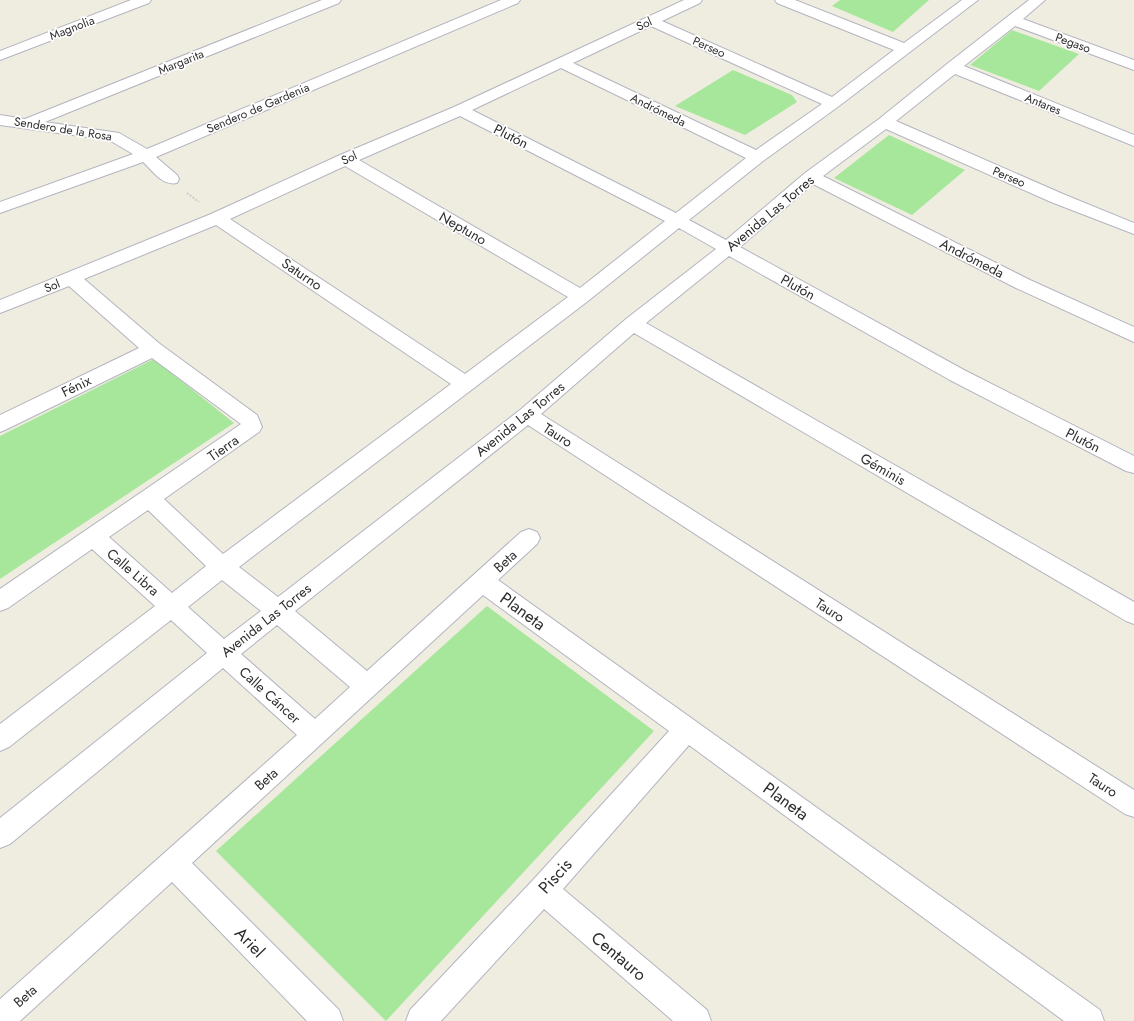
<svg xmlns="http://www.w3.org/2000/svg" width="1134" height="1021" viewBox="0 0 1134 1021" font-family="Jost,sans-serif">
	<style>
		.green { fill: #a7e79b }
		.lines { fill: none; stroke-linecap: round; stroke-linejoin: round }
		.minor-casing { stroke: #b4b4c1; stroke-width: 2 }
		.path { stroke: #cdcdcd; stroke-width: 2; stroke-dasharray: 2 1.5; stroke-linecap: butt }
		.minor { fill: #fff; fill-rule: evenodd }
		.labels { text-anchor: middle; dominant-baseline: central; stroke-width: 3.5; stroke-linejoin: round; paint-order: stroke }
		.far-street-label { font-size: 12px; fill: #2e2e2e; stroke: #fff }
		.street-label { font-size: 14px; fill: #2e2e2e; stroke: #fff }
		.near-street-label { font-size: 17px; fill: #2e2e2e; stroke: #fff }
	</style>
	<rect width="100%" height="100%" fill="#efece0"/>
	<!-- green -->
	<path class="green" d="M840 0H929L893 32 832 6Z
		M1012 30 1079 54 1039 91 970 65Z
		M733 70 792 95 797 102 745 135 675 106Z
		M889 135 965 170 912 215 834 178Z
		M154 359 234 423 0 579V436Z
		M487 606 654 731 386 1021 216 851Z"/>
	<g class="lines">
		<!-- minor casing -->
		<g class="minor-casing">
			<path id="minor" d="M131 0H151L149 3 0 60V51Z
				M322 0H341L339 3 45 122 119 133 147 149 501 0H520L518 3 156 157 177 175 179 179 177 183C162 186 153 171 143 162L0 213V202L133 154 109 140 0 125V115L25 119Z
				M684 0H702L700 3 662 21 832 97 894 50 777 3 775 0H795L904 43 962 0H978L839 106 763 161 689 220 726 240 805 173 879 119 947 64 1029 0H1045L1023 19 1134 60V70L1015 26 964 66 1134 135V146L955 74 896 121 1063 194 1134 223V234L1051 202 886 129 823 176 1030 280 1134 327V342L1016 288 813 184 740 247 964 370 1134 456V473L1126 471 950 380 729 256 646 323 1134 602V624L1126 621 634 333 541 414 1134 790V817L1125 814 528 425 295 611 367 671 521 532 529 529 537 532 540 538 537 544 498 580 1100 1010 1104 1021H1064L689 745 563 889 707 1010 711 1021H673L544 909 441 1021H406L410 1010 533 880 669 731 483 595 192 863 339 1010 343 1021H307L172 882 20 1021H0V999L297 735 223 668 10 844 0 848V818L207 653 171 620 9 747 0 751V724L155 606 92 549 8 608 0 611V589L241 424 152 358 7 429 0 432V415L139 348 69 286 0 313V300L211 214 340 155 454 107ZM651 26 822 104 756 150 573 63ZM561 68 746 158 676 213 472 110ZM460 116 665 221 580 288 359 160ZM345 166 568 297 465 374 230 219ZM216 225 451 384 223 554 164 499 259 432 262 427 257 415 160 344 84 279ZM679 228 716 249 626 319 520 410 278 597 239 567 588 301ZM148 510 206 566 172 593 109 537ZM222 580 261 611 224 639 188 607ZM277 625 350 687 315 719 241 654Z"/>
		</g>
		<!-- path -->
		<path class="path" d="M187 193 199 202"/>
		<!-- minor -->
		<use href="#minor" class="minor"/>
	</g>
	<g class="labels">
		<!-- far-street labels -->
		<g class="far-street-label">
			<text transform="translate(644 24) rotate(-24)">Sol</text>
			<text transform="translate(72 28) rotate(-21)">Magnolia</text>
			<text transform="translate(1073 43) rotate(20)">Pegaso</text>
			<text transform="translate(709 47) rotate(24)">Perseo</text>
			<text transform="translate(181 62) rotate(-22)">Margarita</text>
			<text transform="translate(1043 104) rotate(22)">Antares</text>
			<text transform="translate(258 108) rotate(-23)">Sendero de Gardenia</text>
			<text transform="translate(658 110) rotate(26)">Andrómeda</text>
			<text transform="translate(63 129) rotate(9)">Sendero de la Rosa</text>
			<text transform="translate(349 158) rotate(-24)">Sol</text>
			<text transform="translate(1009 177) rotate(23)">Perseo</text>
			<text transform="translate(52 286) rotate(-22)">Sol</text>
		</g>
		<!-- street labels -->
		<g class="street-label">
			<text transform="translate(511 136) rotate(27)">Plutón</text>
			<text transform="translate(770 213) rotate(-40)">Avenida Las Torres</text>
			<text transform="translate(463 228) rotate(30)">Neptuno</text>
			<text transform="translate(972 258) rotate(27)">Andrómeda</text>
			<text transform="translate(302 274) rotate(34)">Saturno</text>
			<text transform="translate(798 287) rotate(29)">Plutón</text>
			<text transform="translate(76 386) rotate(-26)">Fénix</text>
			<text transform="translate(520 419) rotate(-39)">Avenida Las Torres</text>
			<text transform="translate(558 435) rotate(33)">Tauro</text>
			<text transform="translate(1083 440) rotate(27)">Plutón</text>
			<text transform="translate(223 448) rotate(-35)">Tierra</text>
			<text transform="translate(883 469) rotate(30)">Géminis</text>
			<text transform="translate(505 561) rotate(-43)">Beta</text>
			<text transform="translate(133 572) rotate(41)">Calle Libra</text>
			<text transform="translate(830 610) rotate(33)">Tauro</text>
			<text transform="translate(266 620) rotate(-38)">Avenida Las Torres</text>
			<text transform="translate(270 695) rotate(42)">Calle Cáncer</text>
			<text transform="translate(266 779) rotate(-42)">Beta</text>
			<text transform="translate(1103 785) rotate(33)">Tauro</text>
			<text transform="translate(25 996) rotate(-42)">Beta</text>
		</g>
		<!-- near-street labels -->
		<g class="near-street-label">
			<text transform="translate(523 611) rotate(36)">Planeta</text>
			<text transform="translate(786 801) rotate(36)">Planeta</text>
			<text transform="translate(555 876) rotate(-48)">Piscis</text>
			<text transform="translate(250 942) rotate(46)">Ariel</text>
			<text transform="translate(619 956) rotate(40)">Centauro</text>
		</g>
	</g>
</svg>
